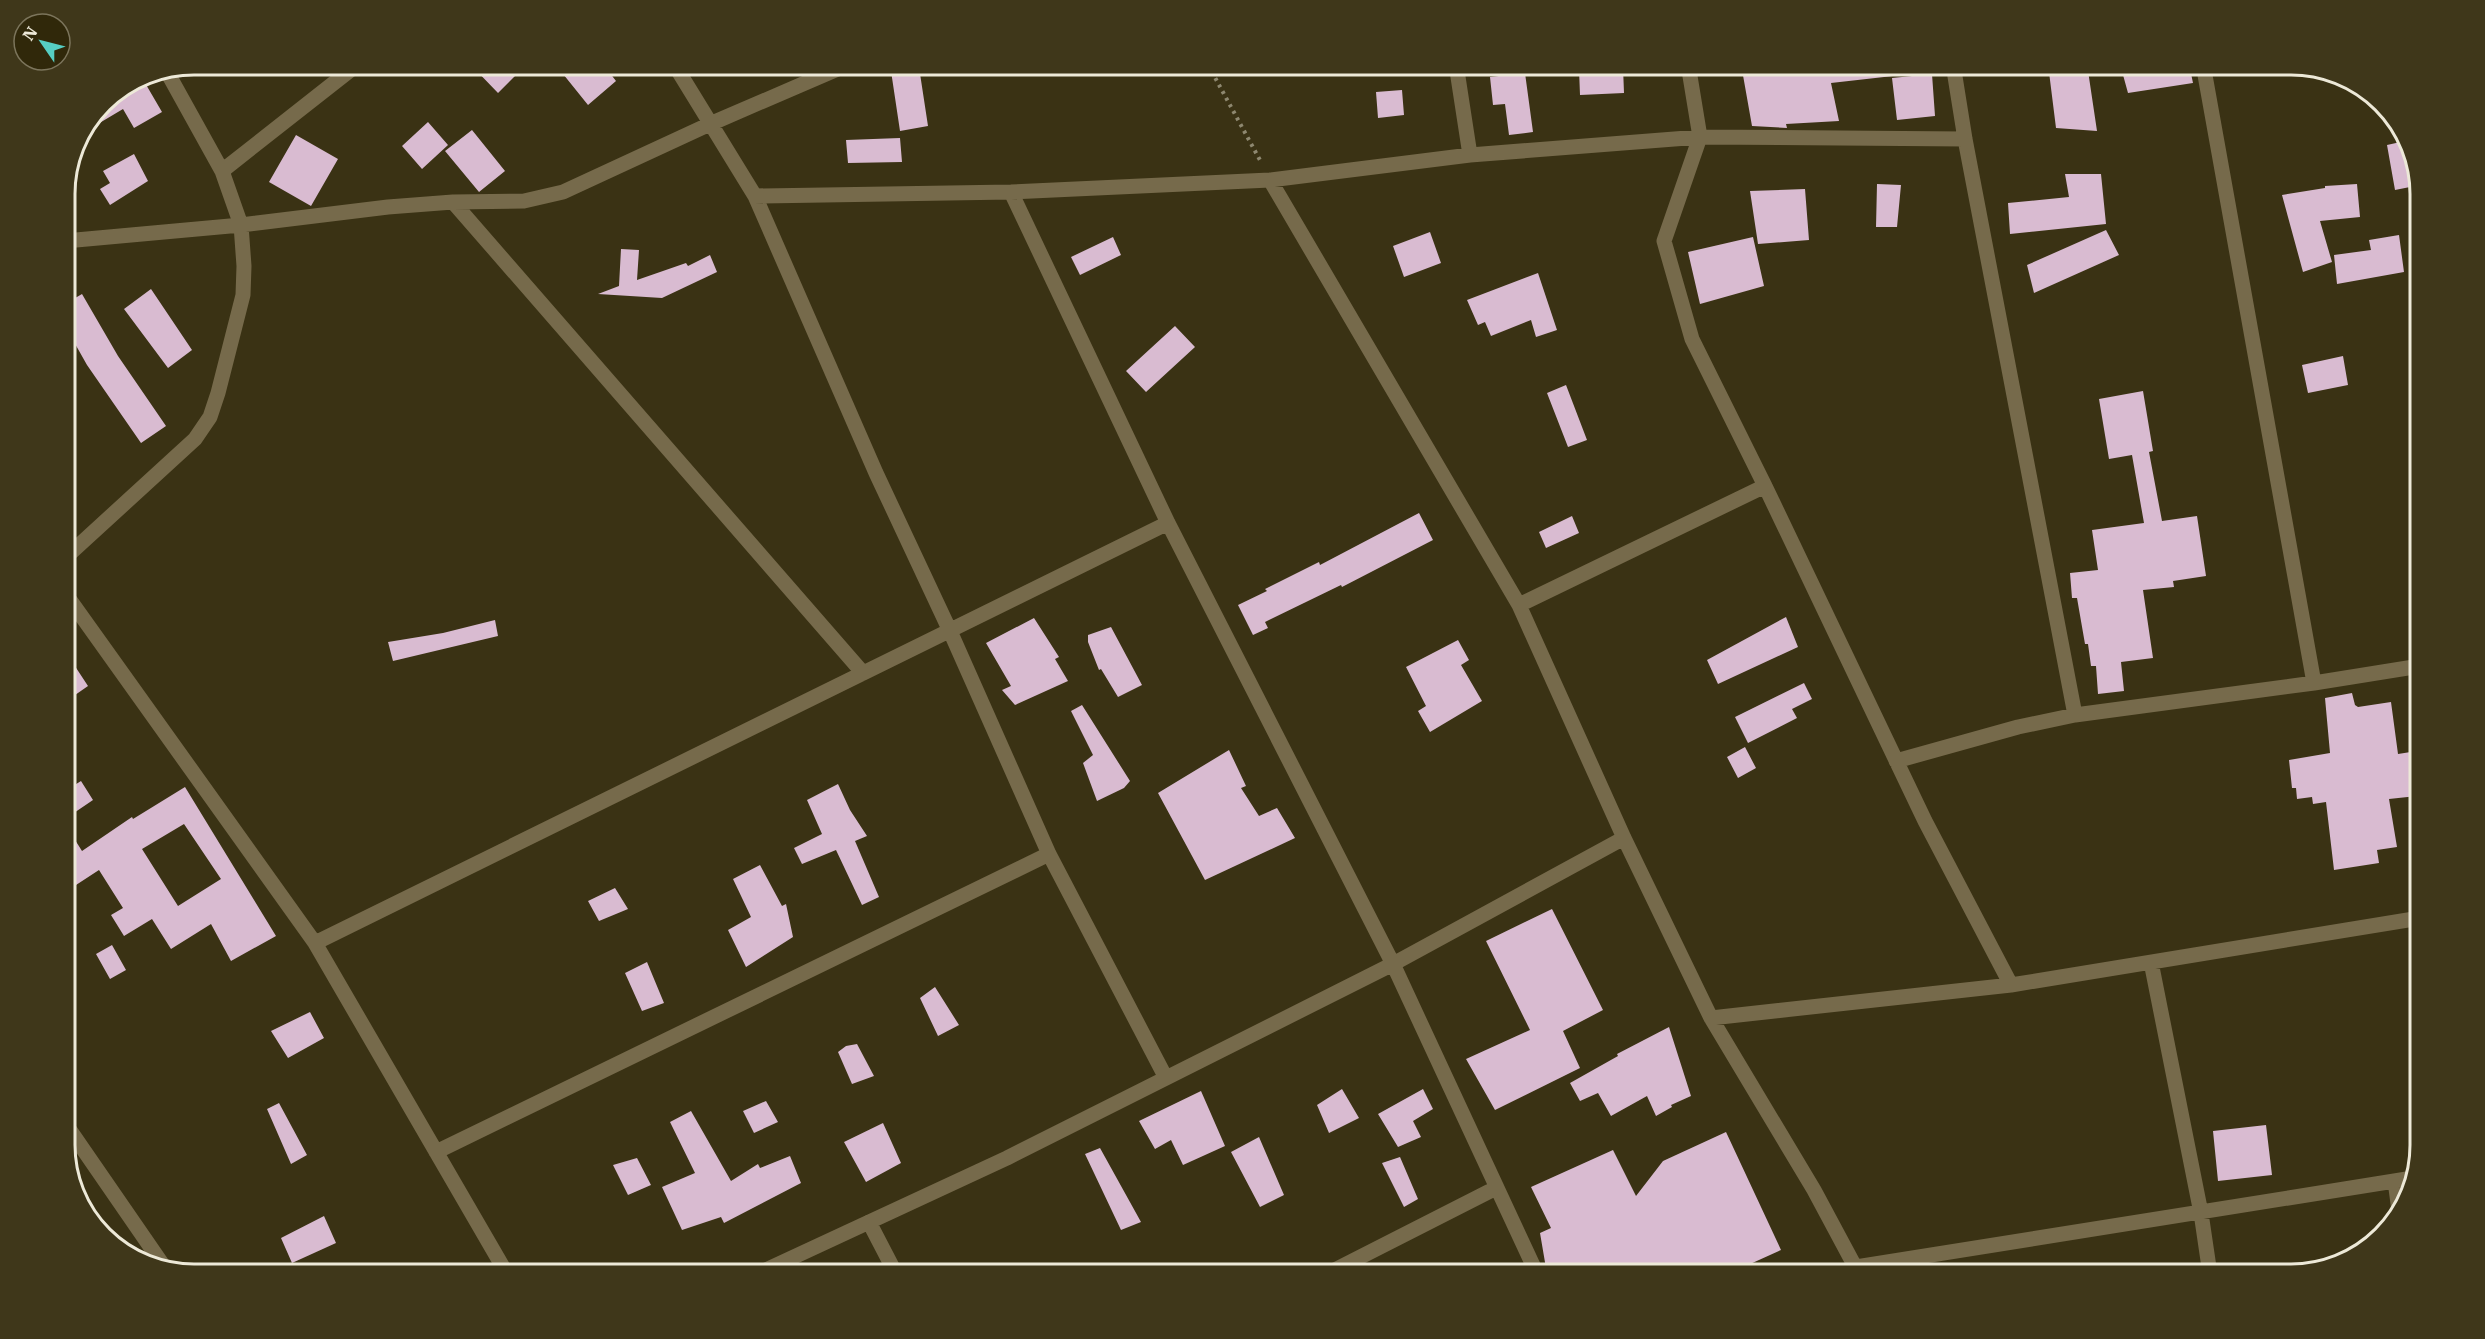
<svg xmlns="http://www.w3.org/2000/svg" width="2485" height="1339" viewBox="0 0 2485 1339" font-family="'IBM Plex Serif',serif">
	<style>
		.building { fill: #d9bbd1; fill-rule: evenodd }
		.lines { fill: none; stroke-linecap: round; stroke-linejoin: round }
		.path { stroke: #8e8870; stroke-width: 4; stroke-dasharray: 3 4.5; stroke-linecap: butt }
		.minor { stroke: #766a4b; stroke-width: 15 }
		.rim { fill: none; stroke: #ede9d8; stroke-width: 3 }
	</style>
	<rect width="100%" height="100%" fill="#3a3214"/>
	<!-- building -->
	<path class="building" d="M470 64H527L498 93Z
		M555 64H603L616 81 588 105Z
		M1741 64H1892L1893 76 1831 83 1839 121 1786 124 1787 128 1752 126Z
		M2048 64H2087L2097 131 2056 128Z
		M2120 64H2189L2193 83 2128 93Z
		M919 67 928 126 900 131 891 71Z
		M1623 67 1624 93 1580 95 1579 69Z
		M1525 73 1533 132 1509 135 1505 104 1493 105 1490 77Z
		M1932 74 1935 116 1897 120 1892 78Z
		M141 76 162 112 134 128 123 109 81 134 103 102Z
		M1402 90 1404 115 1378 118 1376 92Z
		M428 122 448 145 422 169 402 146Z
		M472 130 505 171 479 192 445 151Z
		M296 135 338 159 311 206 269 182Z
		M900 138 902 162 848 163 846 140Z
		M2405 141 2420 185 2395 190 2387 145Z
		M134 154 148 181 110 205 100 189 110 183 103 171Z
		M2065 174H2101L2106 224 2010 234 2008 203 2069 197Z
		M1877 184 1901 185 1897 227H1876Z
		M2357 184 2360 217 2320 221 2332 262 2303 272 2282 195 2325 188V186Z
		M1805 189 1809 240 1758 244 1750 191Z
		M2106 230 2119 255 2034 293 2027 265Z
		M1430 232 1441 263 1404 277 1393 246Z
		M2399 235 2404 272 2337 284 2334 255 2371 250 2369 240Z
		M1113 237 1121 255 1080 275 1071 257Z
		M1753 237 1764 286 1700 304 1688 252Z
		M621 249 639 250 637 280 686 263 688 266 710 255 717 272 662 298 598 294 619 286Z
		M1538 273 1557 330 1536 337 1531 320 1491 336 1485 322 1478 325 1467 300Z
		M151 289 192 350 168 368 124 309Z
		M82 294 118 356 166 426 141 443 87 365 65 326V304Z
		M1175 326 1195 347 1146 392 1126 371Z
		M2343 356 2348 385 2308 393 2302 365Z
		M1566 385 1587 440 1568 447 1547 393Z
		M2143 391 2153 451 2149 452 2162 521 2197 516 2206 576 2173 581 2174 587 2143 590 2153 658 2121 662 2124 691 2098 694 2096 666H2091L2088 644H2085L2077 598H2072L2070 573 2098 570 2092 530 2144 523 2132 455 2109 459 2099 399Z
		M1419 513 1433 540 1342 587 1341 585 1265 622 1268 628 1253 635 1238 605 1267 591 1265 589 1319 562 1320 565Z
		M1572 516 1579 533 1546 548 1539 532Z
		M1786 617 1798 647 1718 684 1707 660Z
		M1034 618 1059 657 1055 659 1068 681 1015 705 1002 690 1011 686 986 643Z
		M495 620 498 636 393 661 388 642 443 633Z
		M1111 627 1142 685 1118 697 1101 669 1099 670 1088 642V635Z
		M1458 640 1469 660 1461 665 1482 701 1430 732 1418 711 1426 706 1406 667Z
		M65 651 88 686 65 702Z
		M1804 683 1812 699 1792 709 1797 718 1748 743 1735 717Z
		M2352 693 2355 705 2358 707 2391 702 2398 754 2417 751 2420 790 2416 791 2417 796 2389 799 2397 847 2377 850 2379 863 2334 870 2326 802 2313 804 2312 797 2297 799 2296 788H2292L2289 760 2330 753 2325 698Z
		M1082 705 1130 781 1124 788 1097 801 1083 763 1093 755 1071 711Z
		M1745 747 1756 768 1738 778 1727 757Z
		M1229 750 1246 786 1241 788 1259 816 1277 808 1295 838 1205 880 1158 793Z
		M81 781 93 800 65 819V791Z
		M838 784 850 810 867 836 855 841 879 897 862 905 836 850 802 864 794 848 822 834 807 800Z
		M185 787 276 936 231 961 211 924 171 949 152 919 124 936 111 915 123 908 99 870 76 885 65 867V824L82 851 132 817 133 819ZM184 824 221 879 178 906 142 849Z
		M760 865 782 906 786 904 793 937 746 967 728 930 751 917 733 879Z
		M615 888 628 909 599 921 588 901Z
		M1552 909 1603 1010 1563 1031 1580 1068 1495 1110 1466 1059 1530 1030 1486 941Z
		M112 945 126 970 110 979 96 954Z
		M647 962 664 1003 642 1011 625 973Z
		M935 987 959 1025 938 1036 920 998Z
		M310 1012 324 1038 288 1058 271 1031Z
		M1669 1027 1691 1096 1671 1105 1672 1107 1656 1116 1647 1096 1611 1116 1598 1093 1580 1101 1570 1083 1618 1056 1617 1054Z
		M857 1044 874 1076 852 1084 838 1052 846 1046Z
		M1342 1089 1359 1118 1329 1133 1317 1105Z
		M1423 1089 1433 1109 1413 1121 1421 1137 1398 1147 1378 1114Z
		M1201 1091 1225 1146 1183 1165 1171 1140 1155 1149 1139 1121Z
		M766 1101 778 1122 754 1133 743 1111Z
		M279 1103 307 1155 291 1164 267 1109Z
		M691 1111 731 1181 758 1164 760 1168 790 1156 801 1183 724 1223 721 1217 682 1230 662 1187 695 1173 670 1122Z
		M883 1123 901 1163 866 1182 844 1142Z
		M2266 1125 2272 1175 2218 1181 2213 1131Z
		M1726 1132 1781 1250 1728 1274H1547L1540 1233 1551 1228 1531 1187 1613 1150 1636 1196 1663 1161Z
		M1259 1137 1284 1195 1260 1207 1231 1152Z
		M1100 1148 1141 1222 1121 1230 1085 1154Z
		M1400 1157 1418 1199 1404 1207 1382 1163Z
		M637 1158 651 1185 628 1195 613 1165Z
		M324 1216 336 1243 292 1263 281 1238Z"/>
	<g class="lines">
		<!-- path -->
		<path class="path" d="M1211 64 1212 72 1261 162"/>
		<!-- minor -->
		<path class="minor" d="M674 64 755 196 876 473 950 631 1049 854 1166 1078
			M1456 64 1470 155
			M1688 64 1700 137 1664 241 1692 339 1765 486 1925 821 2011 985
			M1953 64 1965 139 2075 715
			M2203 64 2314 683
			M222 171 358 64
			M1270 180 1519 605 1624 838 1711 1018 1814 1190 1859 1274
			M1011 192 1168 523 1393 964 1537 1274
			M755 196 1011 192 1270 180 1470 155 1700 137 1965 139
			M453 202 863 673
			M65 241 241 225 222 171 166 70
			M65 558 195 439 210 417 218 393 243 295 244 266 241 225 388 207 453 202 524 201 563 192 710 124 849 64
			M65 593 315 943 507 1274
			M1519 605 1765 486
			M1896 761 2018 727 2075 715 2314 683 2420 666
			M315 943 1168 523
			M2151 962 2201 1213 2210 1274
			M1711 1018 2011 985 2420 918
			M65 1123 165 1268
			M436 1152 1049 854
			M2395 1181 2399 1211
			M869 1222 896 1274
			M1856 1267 2413 1178
			M757 1274 1007 1158 1393 964 1624 838
			M1327 1274 1496 1188"/>
	</g>
	<!-- crop -->
	<path d="M0 0H2485V1339H0ZM194 75H2291A119 119 0 0 1 2410 194V1145A119 119 0 0 1 2291 1264H194A119 119 0 0 1 75 1145V194A119 119 0 0 1 194 75Z" fill="#3f371a" fill-rule="evenodd"/>
	<path class="rim" d="M194 75H2291A119 119 0 0 1 2410 194V1145A119 119 0 0 1 2291 1264H194A119 119 0 0 1 75 1145V194A119 119 0 0 1 194 75Z"/>
	<!-- north arrow -->
	<g transform="translate(42 42) rotate(305)"><circle r="28" fill="#30280a" stroke="#7c755c" stroke-width="1.5"/>
	<path d="M0-4.5L10 22L0 15L-10 22Z" fill="#56cec3"/>
	<text y="-9" font-size="16" font-weight="bold" text-anchor="middle" fill="#ede9d8">N</text>
	</g>
</svg>
